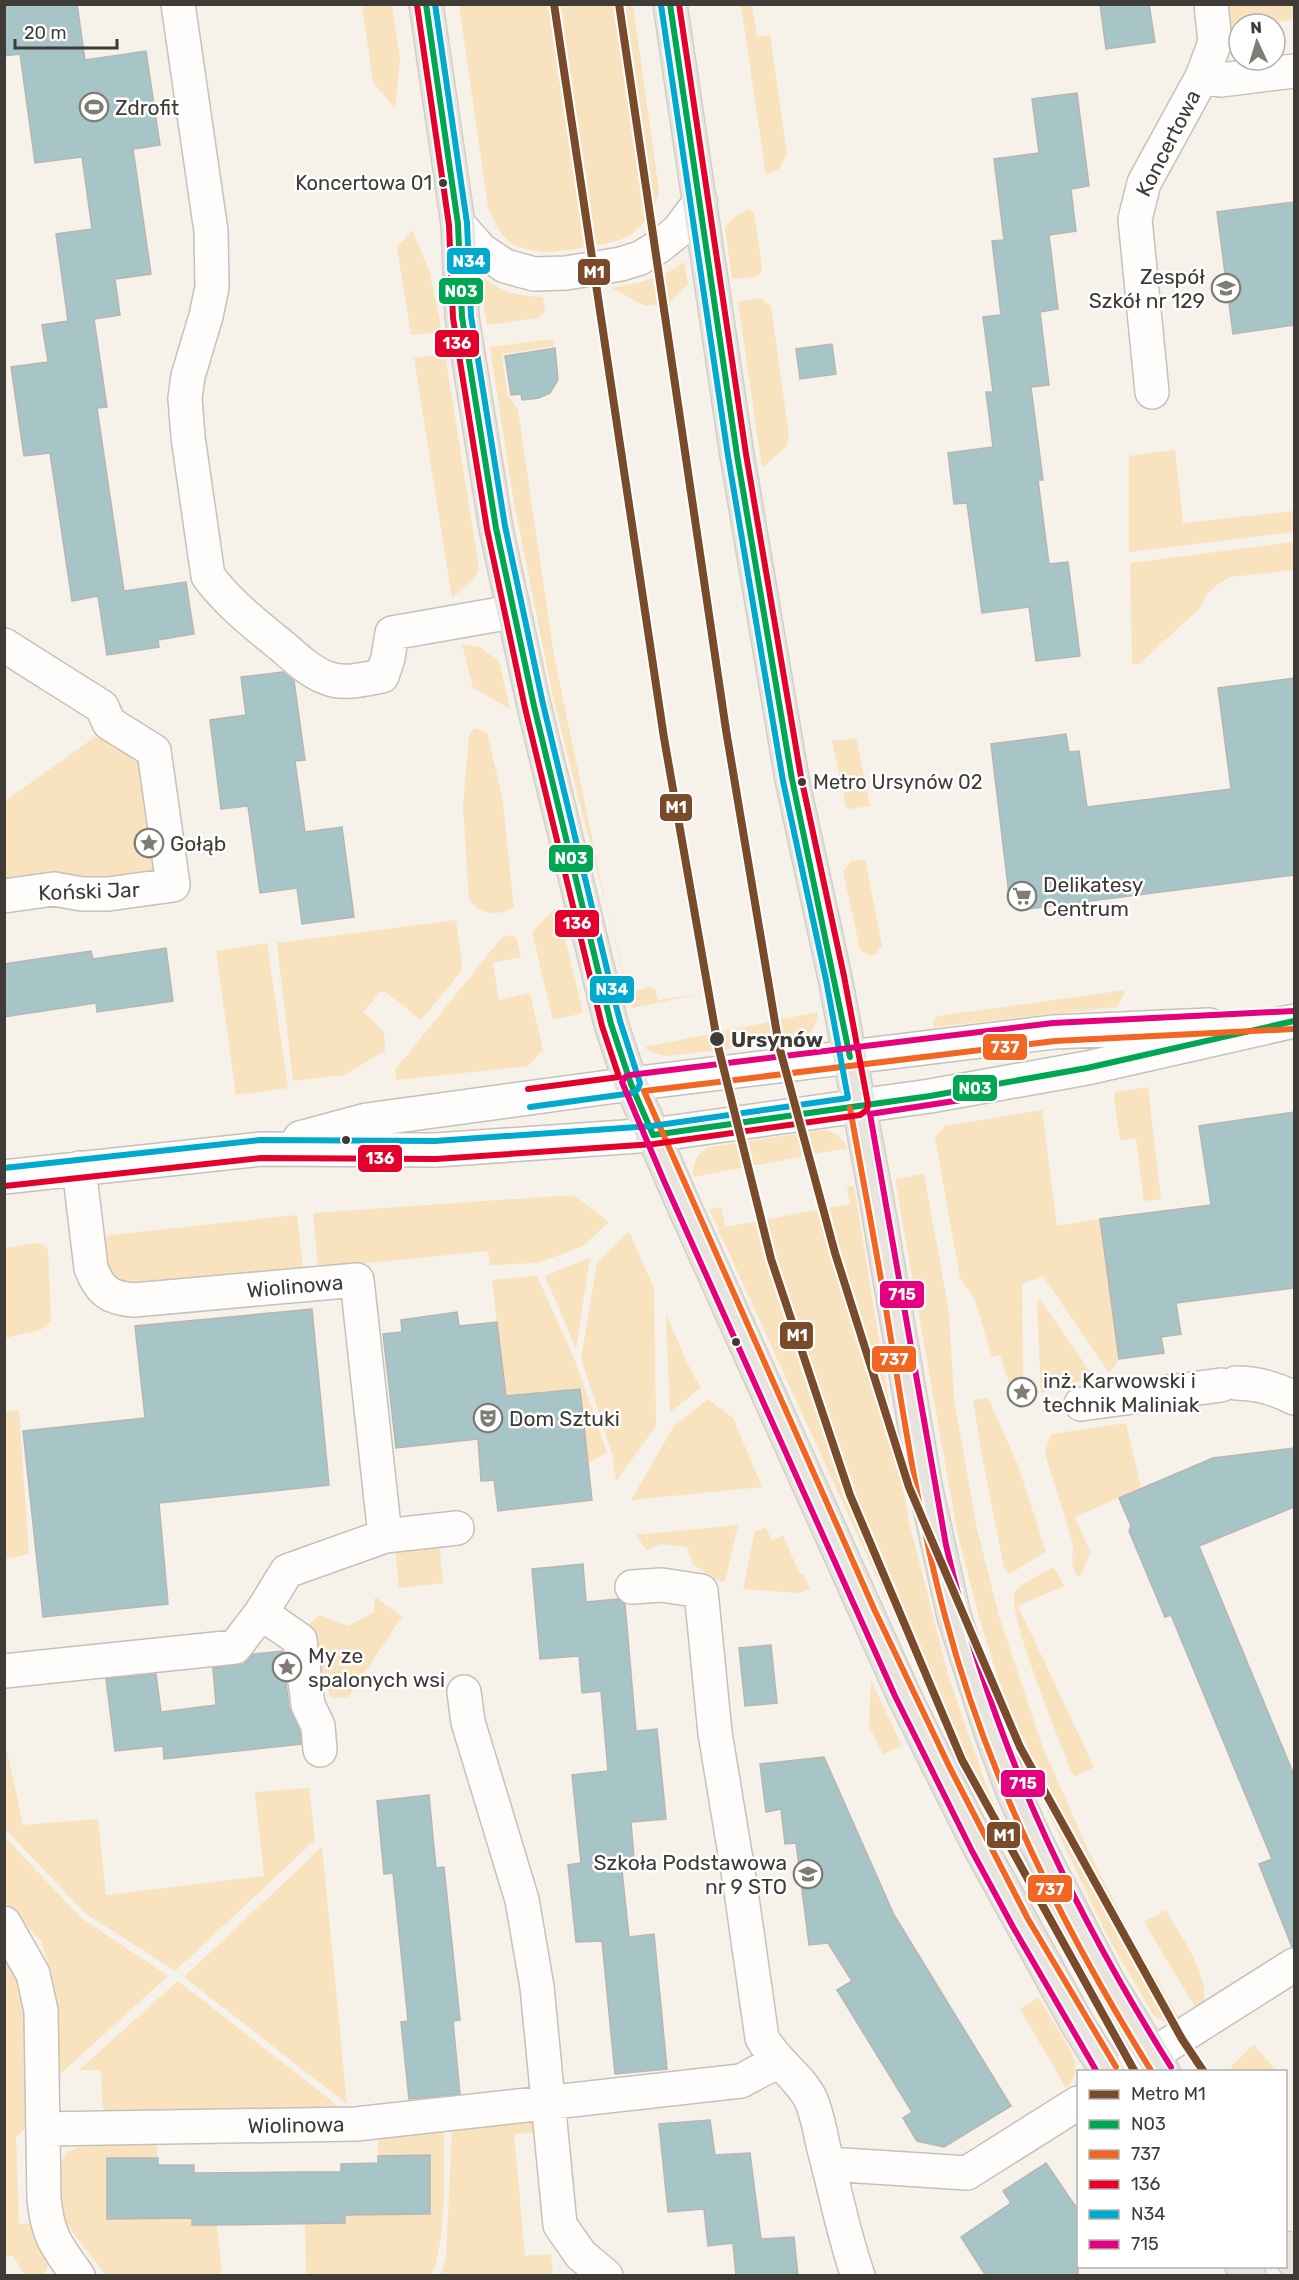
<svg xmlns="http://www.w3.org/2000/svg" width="1299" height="2280" viewBox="0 0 1299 2280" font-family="Rubik,sans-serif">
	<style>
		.green { fill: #f9e2be }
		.building { fill: #a7c4c7; stroke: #b6b7b5; stroke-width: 1.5 }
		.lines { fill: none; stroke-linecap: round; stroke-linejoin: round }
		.minor-casing { stroke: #c5c1bb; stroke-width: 36 }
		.major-casing { stroke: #d2cfcb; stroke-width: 36 }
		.minor { stroke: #fefdfc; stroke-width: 33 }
		.major { stroke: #e8e3dc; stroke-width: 33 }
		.bus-1-casing { stroke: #fff; stroke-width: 10 }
		.bus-2-casing { stroke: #fff; stroke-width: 10 }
		.bus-3-casing { stroke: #fff; stroke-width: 10 }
		.bus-4-casing { stroke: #fff; stroke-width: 10 }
		.bus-5-casing { stroke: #fff; stroke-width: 10 }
		.bus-1 { stroke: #00a651; stroke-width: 6 }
		.bus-2 { stroke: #f26522; stroke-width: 6 }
		.bus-3 { stroke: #e4002b; stroke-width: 6 }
		.bus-4 { stroke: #00a9ce; stroke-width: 6 }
		.bus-5 { stroke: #e5007d; stroke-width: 6 }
		.metro-1-casing { stroke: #fff; stroke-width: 12 }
		.metro-1 { stroke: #7a4b2a; stroke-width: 8 }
		.bus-dot { fill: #3f3b36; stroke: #fff; stroke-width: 2 }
		.labels { text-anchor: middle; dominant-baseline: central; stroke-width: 5; stroke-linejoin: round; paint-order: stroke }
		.bus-label { font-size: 20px; fill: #3f3b36; stroke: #fff; text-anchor: end }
		.poi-label { font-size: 21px; fill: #3f3b36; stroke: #fff; text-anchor: start }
		.street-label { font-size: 21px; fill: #3f3b36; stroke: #fff }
		.stop-label { font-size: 21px; font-weight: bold; fill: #3f3b36; stroke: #fff; text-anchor: start }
		.line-badge { stroke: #fff; stroke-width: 2 }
		.badge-label { font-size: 16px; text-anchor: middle; font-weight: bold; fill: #fff }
	</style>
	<rect width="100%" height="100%" fill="#f6f1e9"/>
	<!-- green -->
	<path class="green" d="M362 5H392L400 60 395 109 373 82Z
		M459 5H633L659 191C656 208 644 226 629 236 619 243 555 253 542 252 534 251 521 248 514 245 500 237 494 221 488 207Z
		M741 5H752L757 37 770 35 787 154 778 170 766 175Z
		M1225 5H1294V20L1239 24V26L1226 28Z
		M748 209 752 211 755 218 762 266 761 273 755 277 734 279 732 278 725 228 732 219Z
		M412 230 430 273 442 332 411 335 397 247Z
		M684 262 688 284 669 303 645 306 612 288 642 282 667 273Z
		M484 278C500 292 522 297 543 297L545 312 539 318 487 325 480 279Z
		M760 298 771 306 789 436 787 446 762 468 738 302Z
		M553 339 554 346 502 354 507 394 518 410 554 656 606 905 629 993 650 987 655 990 658 1000 705 993 632 1008 554 701 514 503 490 347Z
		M445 354 479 569 474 578 452 598 414 358Z
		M1175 450 1183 523 1294 511V532L1129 552V456Z
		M1294 542V570L1230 577 1217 585 1206 595 1200 608 1139 664H1132L1130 563Z
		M462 644 479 647 499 661 510 709 473 688Z
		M474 728 487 733 502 796 514 908C495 916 483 916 469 900L463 806 469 736Z
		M95 737 106 738 144 756 161 861 152 878 85 883 84 875 5 886 4 802Z
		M856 738 870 806 849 809 846 807 832 741Z
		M865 859 882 945 875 955 869 956 860 949 843 871 851 861Z
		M554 909H558L583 1013 553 1020 532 932Z
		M456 920 462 964 461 972 421 1020 386 992H380L363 1012 384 1032 385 1051 344 1075 293 1081 277 943Z
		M511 935 516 937 521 957 493 963 499 1000 530 993 543 1050 528 1066 397 1080 395 1070 499 941 504 937Z
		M267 943 288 1088 236 1095 216 951Z
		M1126 990 1117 1007 934 1027 933 1021 938 1016Z
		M818 1012C816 1028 811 1035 795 1042L666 1056 654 1053 645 1047Z
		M1148 1087 1161 1199 1144 1201 1136 1138 1120 1140 1114 1097 1115 1092Z
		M1042 1110 1057 1226 1100 1219 1119 1359 1109 1373 1043 1276 1022 1284 1023 1385 1011 1389 1000 1355 992 1357 975 1300 960 1278 935 1137 945 1126Z
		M822 1130C836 1132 841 1136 848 1148L693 1177C693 1162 696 1155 709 1147Z
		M924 1174 949 1312 954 1399 977 1529 999 1616 1043 1748 1089 1852 1129 1931 1180 2019 1165 2022 1154 2016 1108 1937 1024 1762 980 1621 957 1531 895 1179Z
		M854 1186 908 1518 948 1675 987 1788 1042 1906 1039 1908 959 1758 709 1209 721 1207 725 1227 850 1204 847 1187Z
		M573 1195 609 1222 584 1245 565 1253 537 1263 490 1265 488 1251 318 1268 313 1213Z
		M297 1215 303 1269 140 1285C108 1283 104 1267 103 1238L110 1235Z
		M629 1231 654 1289 656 1426 616 1481 612 1454 581 1358 597 1263Z
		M37 1243 44 1245 48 1250 51 1321 40 1330 5 1338V1248Z
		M590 1258 576 1349 545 1276Z
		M537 1276 576 1363 607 1453 588 1463 580 1389 506 1396 492 1280Z
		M1040 1299 1095 1379 1064 1384 1041 1393 1037 1302Z
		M666 1315 691 1371 701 1388 670 1412Z
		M988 1398 1018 1465 1046 1552 1009 1574 1004 1568 982 1456 973 1400Z
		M708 1399 733 1418 762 1487 631 1500 674 1426Z
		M19 1410 29 1554 5 1559V1411Z
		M1126 1423 1141 1488 1075 1517 1090 1552 1081 1575 1077 1577 1072 1564 1073 1544 1045 1453 1051 1434Z
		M738 1525 725 1581H719L693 1565 687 1547 660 1544 647 1551 636 1535Z
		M766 1528 772 1541 783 1535 800 1575 803 1573 810 1589 798 1593 743 1589 755 1531Z
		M439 1541 443 1583 399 1588 395 1546Z
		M1054 1567 1064 1586 1018 1606 1094 1767 1074 1777C1064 1752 1005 1610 1015 1592 1020 1584 1045 1572 1054 1567Z
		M375 1597 402 1617 348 1697 331 1698 303 1630 319 1615 348 1626 374 1612Z
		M871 1680 902 1746 883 1754 869 1726Z
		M5 1742 23 1825 98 1819 106 1895 264 1876 255 1792 309 1788 315 1840 175 1971 85 1913 5 1829Z
		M4 1836 81 1918 168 1976 56 2078 53 1980 42 1942 5 1902Z
		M322 1847 347 2104 184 1977Z
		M1166 1910C1181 1938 1209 1972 1204 2005L1197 2010 1144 1922Z
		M5 1939 23 1953 33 2124 16 2136 19 2224 36 2223 49 2261 45 2275H25L13 2256H5Z
		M178 1981 347 2113 103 2119 101 2070H79Z
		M1038 1997C1047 2012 1071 2048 1075 2063 1077 2073 1074 2081 1066 2088L1020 2009Z
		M1254 2044 1276 2071H1234L1231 2067Z
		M537 2120 540 2132 514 2134 525 2256 551 2254 553 2275 440 2276 446 2257 452 2130Z
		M444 2128C443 2176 448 2230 432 2275H306L305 2224 344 2223 345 2215 430 2214 429 2156H378V2131Z
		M155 2139 158 2158H107V2219L192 2218 193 2225H217L222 2275H106L57 2212 60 2165 66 2153 93 2141Z"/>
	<!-- building -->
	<path class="building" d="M4 4H77L85 60 146 51 160 145 133 149 151 274 115 279 120 315 94 319 107 407 97 408 124 591 186 582 194 634 158 640 159 647 107 655 98 596 72 601 50 453 24 456 11 367 48 362 42 325 68 321 56 234 92 229 82 157 35 163 20 54 4 56Z
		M1100 4H1149L1155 42 1106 49Z
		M1077 93 1089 186 1071 189 1076 231 1049 235 1058 309 1040 312 1049 385 1031 387 1043 480H1038L1049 564 1068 562 1080 656 1036 661 1029 607 982 613 967 503 954 504 948 453 993 447 986 392H993L983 317 1001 315 992 241 1004 240 994 159 1039 153 1032 99Z
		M1294 202V325L1233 334 1217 212Z
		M832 344 836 374 800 379 796 349Z
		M555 348 558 380 550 393 539 398 522 400 521 394 511 395 505 356Z
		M283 672 294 681 305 760 295 761 305 832 342 827 354 917 302 924 297 888 260 893 248 806 221 809 210 720 246 715 241 677Z
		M1294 678V875L1028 909 1009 895 991 744 1066 734 1069 752 1079 751 1087 807 1231 789 1218 688Z
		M166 948 173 1001 97 1012 96 1003 4 1017V964L91 951 93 959Z
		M1294 1112V1288L1176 1303 1181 1334 1161 1337 1164 1353 1119 1359 1100 1219 1211 1205 1199 1126Z
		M312 1309 329 1485 159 1503 168 1604 43 1617 23 1431 145 1418 135 1326Z
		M457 1312 459 1326 497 1322 506 1396 580 1389 592 1500 498 1511 494 1480 481 1481 478 1439 396 1448 383 1334 402 1332 401 1320Z
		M1294 1448V1507L1199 1546 1294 1775V1946L1292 1947 1259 1864 1272 1859 1171 1615 1165 1617 1129 1531 1131 1526 1119 1498 1213 1458Z
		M583 1564 586 1602 618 1599 625 1604 636 1731 657 1729 666 1819 631 1822 634 1859 621 1861 629 1937 654 1934 667 2069 615 2074 602 1941 576 1942 568 1865 581 1863 572 1775 608 1771 601 1691 582 1693 579 1656 540 1659 532 1569Z
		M771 1645 777 1703 745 1706 739 1648Z
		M282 1651 289 1707 300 1731 301 1744 164 1759 163 1746 115 1751 106 1679 156 1674 161 1712 216 1705 213 1668 244 1664 253 1654Z
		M824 1757 894 1915 1011 2106 944 2147 917 2141 903 2118 912 2112 837 1990 852 1981 828 1943 809 1945 796 1843 785 1844 781 1809 766 1812 760 1764Z
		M429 1795 436 1868 444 1867 460 2020 453 2021 460 2094 409 2099 401 2022 408 2021 393 1873 384 1874 377 1801Z
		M710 2120 715 2155 750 2153 761 2239 794 2237 798 2276H736L733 2243 708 2246 704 2209 668 2212 659 2124Z
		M430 2155V2214L345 2215V2223L217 2225H192V2218L107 2219V2158H158V2165H194V2173L301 2172H341V2164L378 2163V2156Z
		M1046 2163 1078 2210V2276H986L961 2237 1011 2203 1003 2191Z"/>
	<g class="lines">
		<!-- minor casing -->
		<g class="minor-casing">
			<path id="minor" d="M178 4 211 231 212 287 206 316 188 376 185 398 188 437 208 576C228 603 256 625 282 646 296 658 310 672 327 678 344 685 365 679 382 676L388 658 392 633 512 612
				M1202 77 1221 80 1294 71
				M458 224 481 250 505 266 534 274 566 273 621 264 640 258 658 247 678 231 700 202
				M1152 392 1135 219 1144 183 1202 77 1215 42 1211 4
				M4 645 102 707 109 723 154 751 173 885 108 894H82L54 889 4 896
				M300 1138 367 1120 631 1084 1054 1032 1209 1025
				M79 1168 91 1268C100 1292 110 1298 134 1300L357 1280 385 1536
				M4 1177 261 1149 435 1150 653 1135 930 1096 1087 1068 1294 1021
				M1236 1383C1258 1383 1275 1388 1294 1398
				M1081 1404 1221 1385
				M632 1587 662 1585 701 1591 715 1733 740 1884 762 2038C775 2062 801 2078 811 2100 817 2114 820 2130 823 2145 835 2189 843 2233 858 2276
				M261 1613 300 1640 308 1705 318 1726 320 1750
				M4 1671 235 1647 261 1613 287 1571 385 1536 457 1528
				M464 1692 468 1722 522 1900 537 1987 560 2225 581 2255 606 2276
				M4 1923 33 1974 41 2011 44 2199C48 2237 56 2245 78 2276
				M1125 2072 1294 1965
				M43 2129 356 2124 741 2081 778 2061
				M828 2164 967 2173 1078 2103"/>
		</g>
		<!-- major casing -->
		<g class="major-casing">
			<path id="major" d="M426 4 458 224 462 317 496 528 534 706 611 1024 631 1084 684 1206 905 1698 975 1838 1078 2025 1108 2072
				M670 4 737 455 792 779 835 978 876 1196 925 1485 954 1616 991 1732 1012 1789 1036 1842 1108 1982 1163 2072
				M1286 2248 1294 2261
				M1242 2266 1249 2276"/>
		</g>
		<!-- minor -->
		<use href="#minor" class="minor"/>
		<!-- major -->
		<use href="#major" class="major"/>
		<!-- bus-1 casing -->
		<g class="bus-1-casing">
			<path id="bus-1" d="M426 4 458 224 462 317 496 528 534 706 611 1024 631 1084 653 1135
				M670 4 737 455 792 779 850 1057
				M653 1135 930 1096 1087 1068 1294 1021"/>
		</g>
		<!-- bus-2 casing -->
		<g class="bus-2-casing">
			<path id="bus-2" d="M850 1108C862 1175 875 1242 886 1309 903 1412 918 1515 945 1616 988 1779 1064 1930 1152 2072
				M1116 2067 1028 1919 949 1766 875 1611 644 1091 1055 1041 1294 1029"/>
		</g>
		<!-- bus-3 casing -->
		<g class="bus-3-casing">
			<path id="bus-3" d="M417 5 449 225 453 318 487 529 525 708 602 1026 619 1077 528 1089
				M5 1186 261 1158 436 1159 654 1144 860 1115 867 1110 868 1104 844 976 801 777 746 454 679 4"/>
		</g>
		<!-- bus-4 casing -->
		<g class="bus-4-casing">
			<path id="bus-4" d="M435 4 467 223 471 316 505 526 543 704 612 990 620 1021 640 1083 638 1089 633 1093 530 1107
				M4 1168 260 1140 435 1141 652 1126 848 1098 826 980 783 781 728 456 661 5"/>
		</g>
		<!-- bus-5 casing -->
		<g class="bus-5-casing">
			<path id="bus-5" d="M961 1100 870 1114 946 1545C990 1737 1067 1901 1171 2067
				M1097 2072 1013 1927 972 1851 895 1696 664 1181 622 1082 625 1077 630 1075 1053 1023 1294 1011"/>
		</g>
		<!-- bus-1 -->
		<use href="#bus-1" class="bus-1"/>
		<!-- bus-2 -->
		<use href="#bus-2" class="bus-2"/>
		<!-- bus-3 -->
		<use href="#bus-3" class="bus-3"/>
		<!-- bus-4 -->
		<use href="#bus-4" class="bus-4"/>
		<!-- bus-5 -->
		<use href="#bus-5" class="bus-5"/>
		<!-- metro-1 casing -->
		<g class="metro-1-casing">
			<path id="metro-1" d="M554 4 664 738 718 1046 771 1259 850 1495 962 1760 1135 2072
				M619 4 726 730 779 1046 835 1253 909 1487 1020 1747 1182 2039 1204 2072"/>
		</g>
		<!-- metro-1 -->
		<use href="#metro-1" class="metro-1"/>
	</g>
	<!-- icons -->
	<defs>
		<g id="stadium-ring" transform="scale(1.5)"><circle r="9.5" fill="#fff" stroke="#7f7b75" stroke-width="1.5"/><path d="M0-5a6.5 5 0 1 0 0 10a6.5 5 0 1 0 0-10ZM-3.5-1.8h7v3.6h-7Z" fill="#7f7b75"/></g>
		<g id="school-ring" transform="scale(1.5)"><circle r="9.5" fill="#fff" stroke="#7f7b75" stroke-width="1.5"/><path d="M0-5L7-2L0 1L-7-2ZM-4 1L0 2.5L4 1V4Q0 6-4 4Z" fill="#7f7b75"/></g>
		<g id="sight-ring" transform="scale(1.5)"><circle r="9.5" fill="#fff" stroke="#7f7b75" stroke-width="1.5"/><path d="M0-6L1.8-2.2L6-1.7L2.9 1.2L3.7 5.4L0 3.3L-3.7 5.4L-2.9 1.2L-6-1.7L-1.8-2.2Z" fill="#7f7b75"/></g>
		<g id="supermarket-ring" transform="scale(1.5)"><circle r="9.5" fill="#fff" stroke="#7f7b75" stroke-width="1.5"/><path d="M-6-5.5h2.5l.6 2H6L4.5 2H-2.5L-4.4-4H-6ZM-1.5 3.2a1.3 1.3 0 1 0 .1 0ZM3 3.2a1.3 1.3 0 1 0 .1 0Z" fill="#7f7b75"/></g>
		<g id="theatre-ring" transform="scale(1.5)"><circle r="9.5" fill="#fff" stroke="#7f7b75" stroke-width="1.5"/><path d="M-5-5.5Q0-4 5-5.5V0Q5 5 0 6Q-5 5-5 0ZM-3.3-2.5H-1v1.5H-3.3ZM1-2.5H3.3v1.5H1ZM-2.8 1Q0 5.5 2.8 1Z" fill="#7f7b75"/></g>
	</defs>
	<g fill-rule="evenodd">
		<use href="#stadium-ring" x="94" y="107"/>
		<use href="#school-ring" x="1226" y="288"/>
		<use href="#sight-ring" x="149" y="843"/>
		<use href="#supermarket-ring" x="1022" y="896"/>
		<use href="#sight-ring" x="1022" y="1392"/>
		<use href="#theatre-ring" x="488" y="1418"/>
		<use href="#sight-ring" x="287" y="1667"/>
		<use href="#school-ring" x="808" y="1874"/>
	</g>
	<!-- markers -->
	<g class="bus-dot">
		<circle cx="443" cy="183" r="5"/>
		<circle cx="802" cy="782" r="5"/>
		<circle cx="717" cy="1039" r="8"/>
		<circle cx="346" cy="1140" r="5"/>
		<circle cx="736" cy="1342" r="5"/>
	</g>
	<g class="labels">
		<!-- bus labels -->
		<g class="bus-label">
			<text x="432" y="183">Koncertowa 01</text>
			<text x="813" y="782" text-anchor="start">Metro Ursynów 02</text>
		</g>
		<!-- poi labels -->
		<g class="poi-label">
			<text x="115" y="107">Zdrofit</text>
			<text x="1205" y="276" text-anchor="end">Zespół<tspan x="1205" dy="24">Szkół nr 129</tspan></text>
			<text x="170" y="843">Gołąb</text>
			<text x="1043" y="884">Delikatesy<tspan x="1043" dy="24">Centrum</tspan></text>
			<text x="1043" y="1380">inż. Karwowski i<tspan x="1043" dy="24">technik Maliniak</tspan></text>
			<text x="509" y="1418">Dom Sztuki</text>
			<text x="308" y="1655">My ze<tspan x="308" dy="24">spalonych wsi</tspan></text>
			<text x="787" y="1862" text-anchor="end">Szkoła Podstawowa<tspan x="787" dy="24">nr 9 STO</tspan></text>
		</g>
		<!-- street labels -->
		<g class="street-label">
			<text transform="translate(1168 143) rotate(-63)">Koncertowa</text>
			<text transform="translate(89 891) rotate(-2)">Koński Jar</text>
			<text transform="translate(295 1286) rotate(-5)">Wiolinowa</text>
			<text transform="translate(296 2125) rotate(-1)">Wiolinowa</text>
		</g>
		<!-- stop labels -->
		<g class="stop-label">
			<text x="731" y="1039">Ursynów</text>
		</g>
	</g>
	<g class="line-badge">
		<rect x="446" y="247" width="45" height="28" rx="6" fill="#00a9ce"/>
		<rect x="577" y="258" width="34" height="28" rx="6" fill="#7a4b2a"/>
		<rect x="438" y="277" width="46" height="28" rx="6" fill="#00a651"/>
		<rect x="434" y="329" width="46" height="29" rx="6" fill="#e4002b"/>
		<rect x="659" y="793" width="34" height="29" rx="6" fill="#7a4b2a"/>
		<rect x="548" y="844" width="46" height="29" rx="6" fill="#00a651"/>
		<rect x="554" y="909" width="46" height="29" rx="6" fill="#e4002b"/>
		<rect x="589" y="975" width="46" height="29" rx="6" fill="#00a9ce"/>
		<rect x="982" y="1033" width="46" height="28" rx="6" fill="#f26522"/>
		<rect x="952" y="1074" width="46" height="28" rx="6" fill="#00a651"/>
		<rect x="357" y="1144" width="46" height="29" rx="6" fill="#e4002b"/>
		<rect x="879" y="1280" width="46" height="29" rx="6" fill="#e5007d"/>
		<rect x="779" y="1321" width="35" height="29" rx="6" fill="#7a4b2a"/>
		<rect x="871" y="1345" width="46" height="28" rx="6" fill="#f26522"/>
		<rect x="1000" y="1769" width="46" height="29" rx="6" fill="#e5007d"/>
		<rect x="986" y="1821" width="35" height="28" rx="6" fill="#7a4b2a"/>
		<rect x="1027" y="1874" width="46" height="29" rx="6" fill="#f26522"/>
	</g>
	<g class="badge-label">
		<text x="469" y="267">N34</text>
		<text x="594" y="278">M1</text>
		<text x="461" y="297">N03</text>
		<text x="457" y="349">136</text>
		<text x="676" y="813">M1</text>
		<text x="571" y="864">N03</text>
		<text x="577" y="929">136</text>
		<text x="612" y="995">N34</text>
		<text x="1005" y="1053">737</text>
		<text x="975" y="1094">N03</text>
		<text x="380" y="1164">136</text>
		<text x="902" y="1300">715</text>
		<text x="797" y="1341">M1</text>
		<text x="894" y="1365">737</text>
		<text x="1023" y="1789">715</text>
		<text x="1004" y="1841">M1</text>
		<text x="1050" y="1895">737</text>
	</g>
	<!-- border -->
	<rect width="1299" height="2280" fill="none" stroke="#3f3b36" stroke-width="12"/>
	<!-- legend -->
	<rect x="1077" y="2070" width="210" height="198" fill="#ffffff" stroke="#b2b1af" stroke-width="1.5"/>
	<rect x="1089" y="2090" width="30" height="9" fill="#7a4b2a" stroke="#b2b1af" stroke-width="1.5"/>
	<text x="1131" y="2100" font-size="18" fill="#3f3b36">Metro M1</text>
	<rect x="1089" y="2120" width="30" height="9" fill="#00a651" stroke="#b2b1af" stroke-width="1.5"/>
	<text x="1131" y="2130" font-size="18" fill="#3f3b36">N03</text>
	<rect x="1089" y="2150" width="30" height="9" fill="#f26522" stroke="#b2b1af" stroke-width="1.5"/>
	<text x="1131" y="2160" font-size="18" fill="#3f3b36">737</text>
	<rect x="1089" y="2180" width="30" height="9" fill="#e4002b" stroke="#b2b1af" stroke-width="1.5"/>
	<text x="1131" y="2190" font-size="18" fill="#3f3b36">136</text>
	<rect x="1089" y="2210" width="30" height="9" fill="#00a9ce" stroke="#b2b1af" stroke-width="1.5"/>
	<text x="1131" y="2220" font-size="18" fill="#3f3b36">N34</text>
	<rect x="1089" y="2240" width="30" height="9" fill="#e5007d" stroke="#b2b1af" stroke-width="1.5"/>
	<text x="1131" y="2250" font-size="18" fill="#3f3b36">715</text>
	<!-- north arrow -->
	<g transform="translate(1257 42) rotate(356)"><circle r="28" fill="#ffffff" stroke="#b2b1af" stroke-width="1.5"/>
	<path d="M0-4.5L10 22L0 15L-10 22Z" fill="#7f7b75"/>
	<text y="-9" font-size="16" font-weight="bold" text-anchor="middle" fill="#3f3b36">N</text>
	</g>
	<!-- scale -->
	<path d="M15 39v9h102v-9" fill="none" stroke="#3f3b36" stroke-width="3"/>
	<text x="24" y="39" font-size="18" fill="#3f3b36" stroke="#ffffff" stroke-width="4.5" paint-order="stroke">20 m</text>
</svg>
